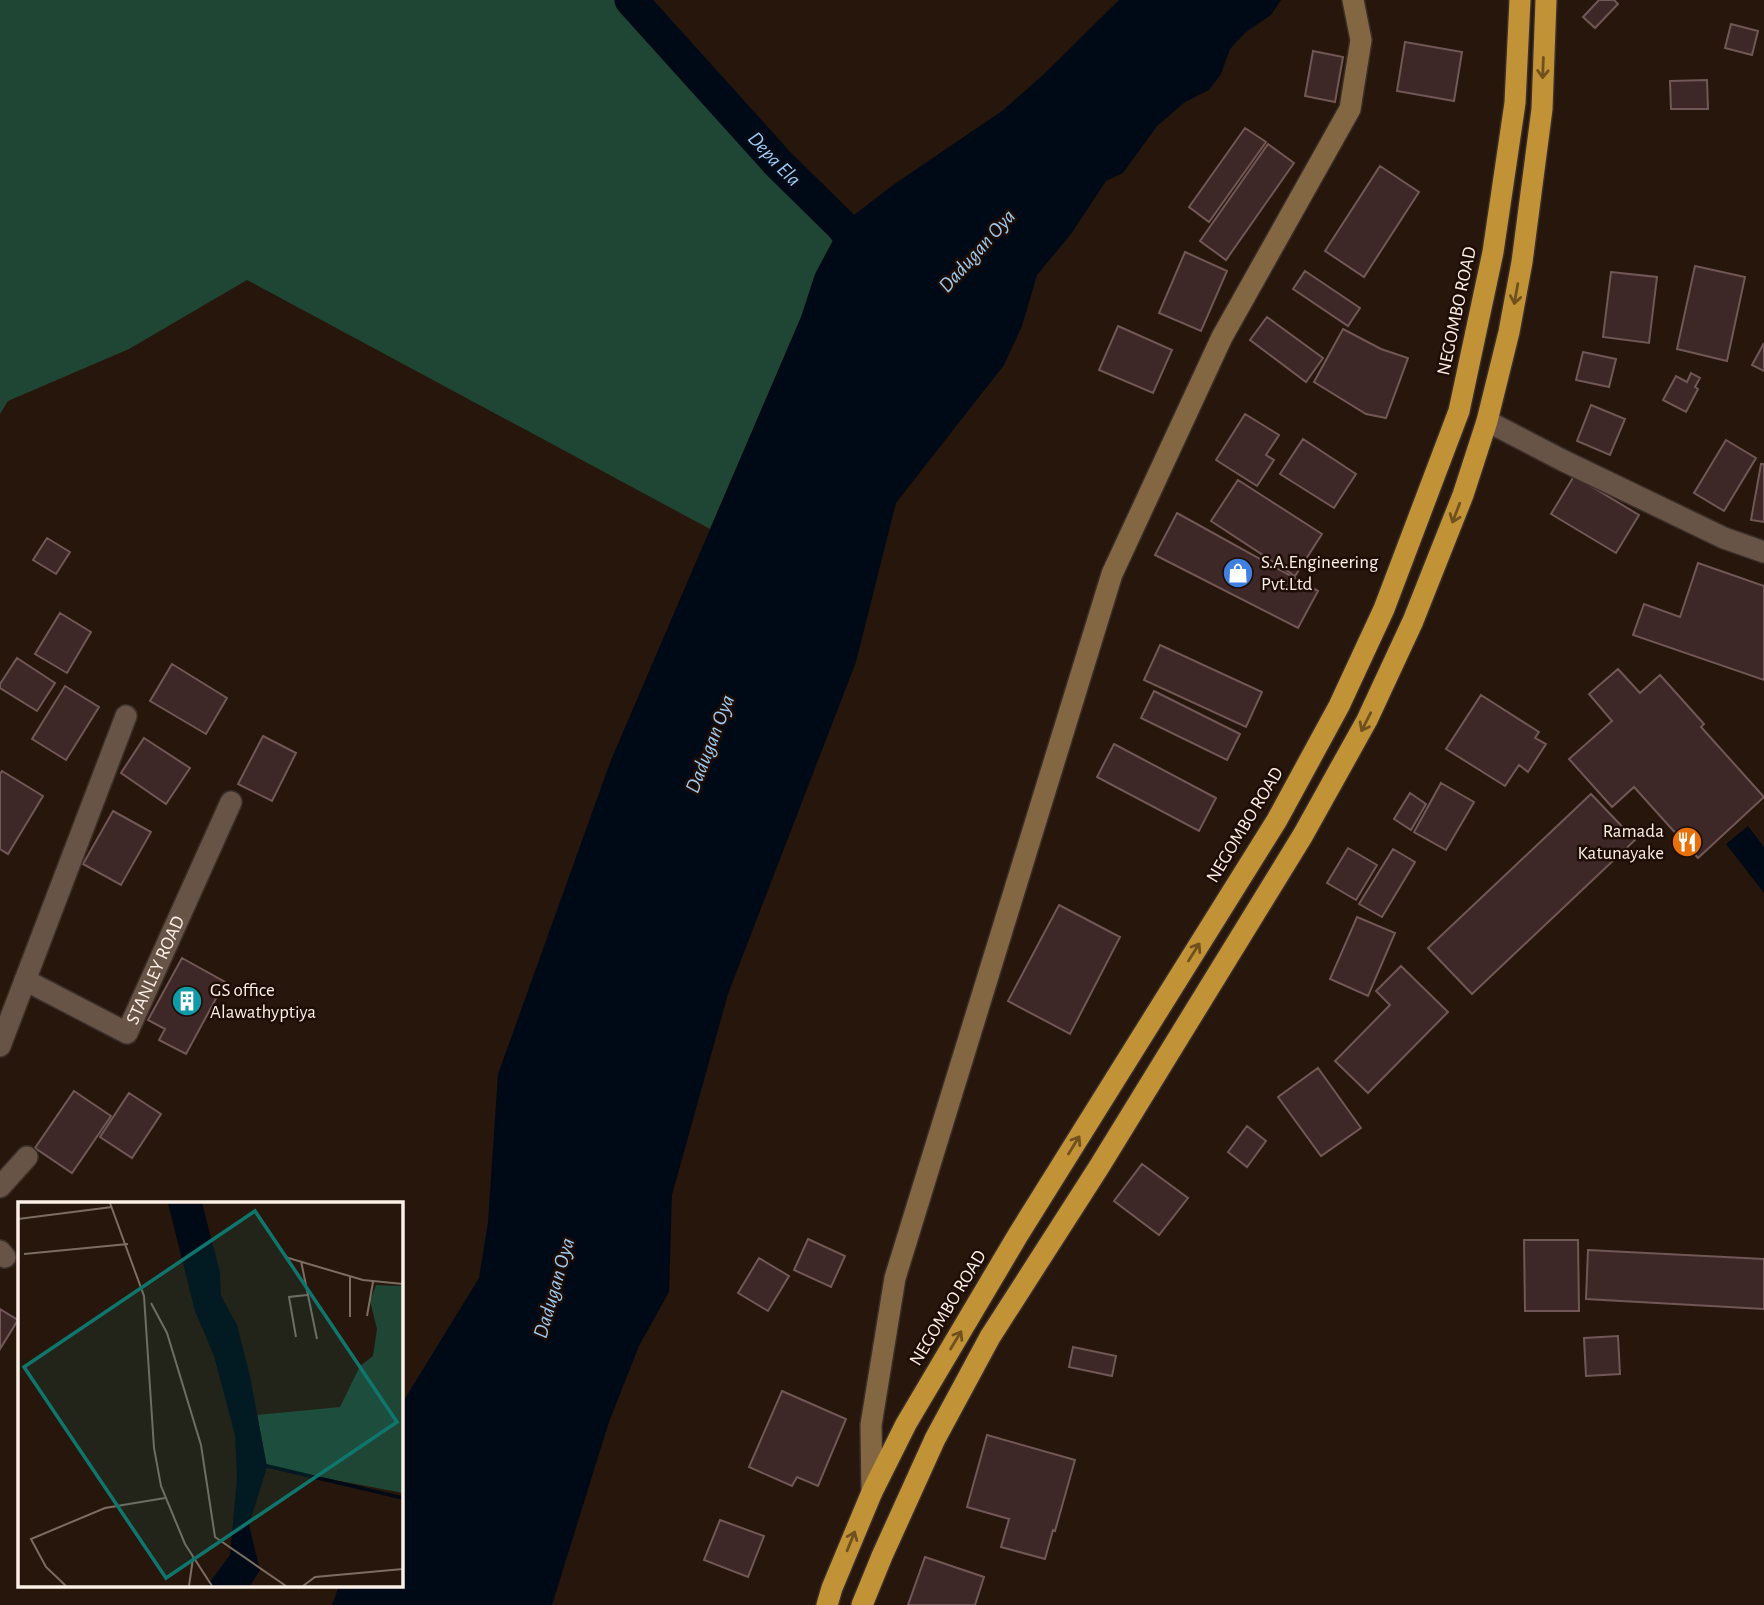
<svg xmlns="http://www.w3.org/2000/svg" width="1764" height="1605" viewBox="0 0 1764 1605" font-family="'Alegreya Sans',sans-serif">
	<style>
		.green { fill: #1f4635 }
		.water { fill: #000a16 }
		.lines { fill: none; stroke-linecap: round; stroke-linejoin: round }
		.canal { stroke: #000a16; stroke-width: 33 }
		.building { fill: #3e2827; stroke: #715756; stroke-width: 2 }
		.street-casing { stroke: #3a2e2a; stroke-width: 24 }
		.secondary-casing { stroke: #3a2e2a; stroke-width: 24 }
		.highway-casing { stroke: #3a2e2a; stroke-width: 24 }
		.street { stroke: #685447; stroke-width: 21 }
		.secondary { stroke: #836742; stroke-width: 21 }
		.highway { stroke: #c29336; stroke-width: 21 }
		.oneway { stroke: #70501d }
		.labels { text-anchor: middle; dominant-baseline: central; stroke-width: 5; stroke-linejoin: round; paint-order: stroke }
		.street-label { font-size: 19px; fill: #fcf0e8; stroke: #1d0d04 }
		.poi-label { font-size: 19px; fill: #fcf0e8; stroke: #1d0d04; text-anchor: start }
		.water-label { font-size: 21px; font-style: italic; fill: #9ecbf1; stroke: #1d0d04 }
		.inset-river { fill: none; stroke: #000a16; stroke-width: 3.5 }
		.inset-road { fill: none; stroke: #7c6d63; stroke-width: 2 }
		.view { fill: #0f766e; fill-opacity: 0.15; stroke: #0f766e; stroke-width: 3.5 }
		.inset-edge { fill: none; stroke: #fcf0e8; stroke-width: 3.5 }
	</style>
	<rect width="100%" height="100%" fill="#27160b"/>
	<!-- green -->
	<path class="green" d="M0 0H616L841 225 710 529 247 280 129 349 8 401 0 414Z"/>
	<!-- water -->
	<path class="water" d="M1119 0H1281L1271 15 1246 32 1230 49 1221 74 1209 90 1185 102 1157 126 1123 173 1106 181 1071 234 1037 275 1022 326 1004 365 896 503 856 662 728 994 672 1195 669 1292 639 1346 609 1422 552 1605H332L339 1586H401V1405L479 1278 488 1222 498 1074 611 760 801 317 815 274 841 225 893 185 1002 111 1044 74Z
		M1748 826 1764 847V893L1726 844Z"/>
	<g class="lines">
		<!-- canal -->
		<path class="canal" id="s1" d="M631 0 778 163 841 225 868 259"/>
	</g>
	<!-- building -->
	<path class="building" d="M1599 0H1614L1618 4 1595 28 1583 17Z
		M1731 24 1758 31 1752 55 1725 48Z
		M1405 42 1462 52 1454 101 1397 91Z
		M1313 51 1343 57 1335 102 1305 96Z
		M1707 80 1708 109H1671L1670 81Z
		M1245 128 1266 142 1209 222 1189 207Z
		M1268 144 1294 163 1226 260 1200 241Z
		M1380 166 1419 192 1364 277 1325 251Z
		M1185 252 1227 271 1201 331 1159 313Z
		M1695 266 1745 277 1727 361 1677 349Z
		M1305 271 1360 308 1348 326 1293 289Z
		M1611 272 1657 277 1649 343 1603 337Z
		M1267 317 1323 358 1306 382 1250 340Z
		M1118 326 1172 350 1153 393 1099 370Z
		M1343 329 1381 349 1408 358 1386 418 1366 414 1314 382Z
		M1764 343V371L1752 365Z
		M1583 352 1616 359 1609 387 1576 380Z
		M1691 373 1700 378 1695 387 1698 389 1686 412 1663 400 1676 376 1687 382Z
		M1591 405 1625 419 1610 455 1577 441Z
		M1245 414 1279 435 1266 455 1274 460 1257 486 1216 460Z
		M1303 439 1356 474 1334 508 1280 474Z
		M1726 440 1756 458 1724 511 1694 493Z
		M1761 464H1764V522L1751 520Z
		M1574 476 1639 515 1616 553 1551 514Z
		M1238 480 1322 534 1295 576 1211 521Z
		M1177 513 1318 591 1298 628 1155 555Z
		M47 538 70 552 56 574 33 560Z
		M1698 563 1764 586V680L1633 635 1644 604 1680 617Z
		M60 613 91 632 67 673 35 654Z
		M1160 645 1262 692 1246 727 1144 680Z
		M17 658 55 683 37 711 0 688V684Z
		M172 664 227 698 206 734 150 701Z
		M1618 669 1640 693 1660 675 1704 724 1701 727 1764 797 1698 858 1634 787 1612 807 1569 759 1612 721 1589 694Z
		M65 686 99 707 66 760 32 739Z
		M1154 691 1240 734 1227 760 1141 718Z
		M1481 695 1539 732 1535 738 1546 744 1528 772 1519 765 1505 786 1446 749Z
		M263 736 296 753 272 801 238 784Z
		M144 738 190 768 166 804 121 773Z
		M1114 744 1216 798 1199 831 1097 777Z
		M2 771 43 796 8 854 0 849V774Z
		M1441 783 1474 802 1446 850 1414 832Z
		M1410 793 1426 804 1411 830 1394 819Z
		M1591 794 1635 840 1472 994 1428 948Z
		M113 811 151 832 121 885 83 864Z
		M1348 848 1377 865 1356 900 1327 883Z
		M1393 849 1415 862 1382 917 1359 904Z
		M1059 905 1120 937 1070 1034 1008 1001Z
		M1357 917 1395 933 1368 996 1330 979Z
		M182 958 225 982 186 1054 159 1040 165 1029 148 1020Z
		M1401 966 1448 1012 1368 1093 1335 1061 1390 1005 1376 991Z
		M1318 1068 1361 1128 1321 1156 1278 1097Z
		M74 1091 111 1116 72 1173 35 1148Z
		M129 1093 161 1114 132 1158 100 1137Z
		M1247 1126 1266 1141 1247 1167 1228 1152Z
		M1142 1164 1188 1198 1159 1235 1114 1201Z
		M808 1239 845 1256 831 1287 794 1270Z
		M1524 1240H1578L1579 1311H1525Z
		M1588 1250 1764 1259V1309L1586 1299Z
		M759 1258 789 1276 768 1311 738 1293Z
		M0 1309 18 1320 0 1349Z
		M1618 1336 1620 1374 1586 1376 1584 1338Z
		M1073 1347 1116 1356 1112 1376 1069 1367Z
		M782 1391 846 1419 818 1486 797 1477 792 1486 749 1467Z
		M987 1435 1075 1460 1055 1531 1053 1530 1045 1559 1001 1547 1009 1519 967 1507Z
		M720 1520 764 1536 748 1577 704 1560Z
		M925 1557 984 1577 975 1605H908Z"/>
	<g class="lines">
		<!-- street casing -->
		<g class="street-casing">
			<g id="street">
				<path d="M1487 421 1562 460 1724 538 1764 552"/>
				<path id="s2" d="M25 980 127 1033 231 802"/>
				<path d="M0 1046 126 716"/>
				<path d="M0 1187 27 1157"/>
				<path d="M0 1251 5 1257"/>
			</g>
		</g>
		<!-- secondary casing -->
		<g class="secondary-casing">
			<path id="secondary" d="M872 1492 871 1425 895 1278 1112 574 1222 337 1350 109 1361 40 1353 0"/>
		</g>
		<!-- highway casing -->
		<g class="highway-casing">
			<path id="highway" d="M827 1605 832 1588 872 1492 906 1424 1018 1235 1277 820 1339 706 1384 609 1459 411 1493 252 1515 103 1520 0
				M862 1605 882 1556 935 1439 990 1337 1099 1167 1303 835 1367 720 1413 621 1463 495 1487 421 1509 332 1522 262 1542 109 1546 0"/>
		</g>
		<!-- street -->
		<use href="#street" class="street"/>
		<!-- secondary -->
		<use href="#secondary" class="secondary"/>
		<!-- highway -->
		<use href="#highway" class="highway"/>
	</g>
	<!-- one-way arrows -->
	<defs><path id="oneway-shaft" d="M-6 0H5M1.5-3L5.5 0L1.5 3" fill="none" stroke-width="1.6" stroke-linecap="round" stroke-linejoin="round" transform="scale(1.75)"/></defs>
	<g class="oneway">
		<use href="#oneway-shaft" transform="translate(1543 68) rotate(92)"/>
		<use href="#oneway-shaft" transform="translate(1516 294) rotate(100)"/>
		<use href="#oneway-shaft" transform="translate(1456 513) rotate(111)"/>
		<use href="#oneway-shaft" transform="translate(1366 722) rotate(117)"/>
		<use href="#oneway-shaft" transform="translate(1194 952) rotate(-58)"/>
		<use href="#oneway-shaft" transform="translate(1074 1145) rotate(-58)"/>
		<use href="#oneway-shaft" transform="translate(956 1340) rotate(-59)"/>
		<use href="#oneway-shaft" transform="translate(851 1541) rotate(-68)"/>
	</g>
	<!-- icons -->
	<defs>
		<g id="shop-disc" transform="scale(1.575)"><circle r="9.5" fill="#3f7fe0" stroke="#1d0d04"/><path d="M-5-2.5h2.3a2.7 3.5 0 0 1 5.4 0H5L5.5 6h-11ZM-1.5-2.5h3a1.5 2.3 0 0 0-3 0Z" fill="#fff"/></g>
		<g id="restaurant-disc" transform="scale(1.575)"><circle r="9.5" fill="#e8710a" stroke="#1d0d04"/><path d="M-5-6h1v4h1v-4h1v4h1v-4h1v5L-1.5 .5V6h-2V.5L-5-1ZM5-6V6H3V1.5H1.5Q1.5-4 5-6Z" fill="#fff"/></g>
		<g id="building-disc" transform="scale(1.575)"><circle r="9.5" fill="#0f9aa8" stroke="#1d0d04"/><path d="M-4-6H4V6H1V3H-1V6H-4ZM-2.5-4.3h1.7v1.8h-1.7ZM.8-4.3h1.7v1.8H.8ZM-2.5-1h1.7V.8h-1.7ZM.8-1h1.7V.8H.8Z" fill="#fff"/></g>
	</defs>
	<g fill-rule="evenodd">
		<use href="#shop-disc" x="1238" y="573"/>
		<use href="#restaurant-disc" x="1687" y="842"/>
		<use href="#building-disc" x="187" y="1001"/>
	</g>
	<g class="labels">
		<!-- street labels -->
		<g class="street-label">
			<text transform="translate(1457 311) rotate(-78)">NEGOMBO ROAD</text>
			<text transform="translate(1245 825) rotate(-59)">NEGOMBO ROAD</text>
			<text stroke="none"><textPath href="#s2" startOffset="184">STANLEY ROAD</textPath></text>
			<text transform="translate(948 1308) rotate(-59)">NEGOMBO ROAD</text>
		</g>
		<!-- poi labels -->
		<g class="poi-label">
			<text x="1261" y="562">S.A.Engineering<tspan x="1261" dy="22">Pvt.Ltd</tspan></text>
			<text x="1664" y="831" text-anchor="end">Ramada<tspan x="1664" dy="22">Katunayake</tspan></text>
			<text x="210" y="990">GS office<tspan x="210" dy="22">Alawathyptiya</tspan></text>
		</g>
		<!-- water labels -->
		<g class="water-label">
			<text stroke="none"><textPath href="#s1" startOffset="214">Depa Ela</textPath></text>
			<text transform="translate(977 251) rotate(-48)">Dadugan Oya</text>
			<text transform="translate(710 744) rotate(-69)">Dadugan Oya</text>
			<text transform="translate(554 1288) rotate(-74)">Dadugan Oya</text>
		</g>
	</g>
	<!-- overview -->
	<g transform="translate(18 1202)">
		<rect width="385" height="385" fill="#27160b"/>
		<path d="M358 83 385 84V291L249 265 239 213 322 205 342 164 355 154 359 127 352 99Z" fill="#1f4635"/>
		<path d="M150 1H184L202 70 203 94 219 123 232 174 249 265 231 323 242 368 232 384H189L212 353 219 276 217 233 196 154 177 109Z" fill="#000a16"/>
		<path class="inset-river" d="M245 263 385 296"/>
		<path class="inset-road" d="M92 1 126 94 136 246 143 284 167 342 194 384M0 17 94 5M6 52 110 42M267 55 345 78 385 82M283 59 299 137M332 75V115M133 101 149 131 183 243 197 335 268 384M349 114 355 80M278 135 271 95 289 93M48 384 28 365 13 337 87 306 147 296M171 384 175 356M285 384 297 375 385 367"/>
		<path class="view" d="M237 9 379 220 148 376 6 165Z"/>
		<rect width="385" height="385" class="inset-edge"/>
	</g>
</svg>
